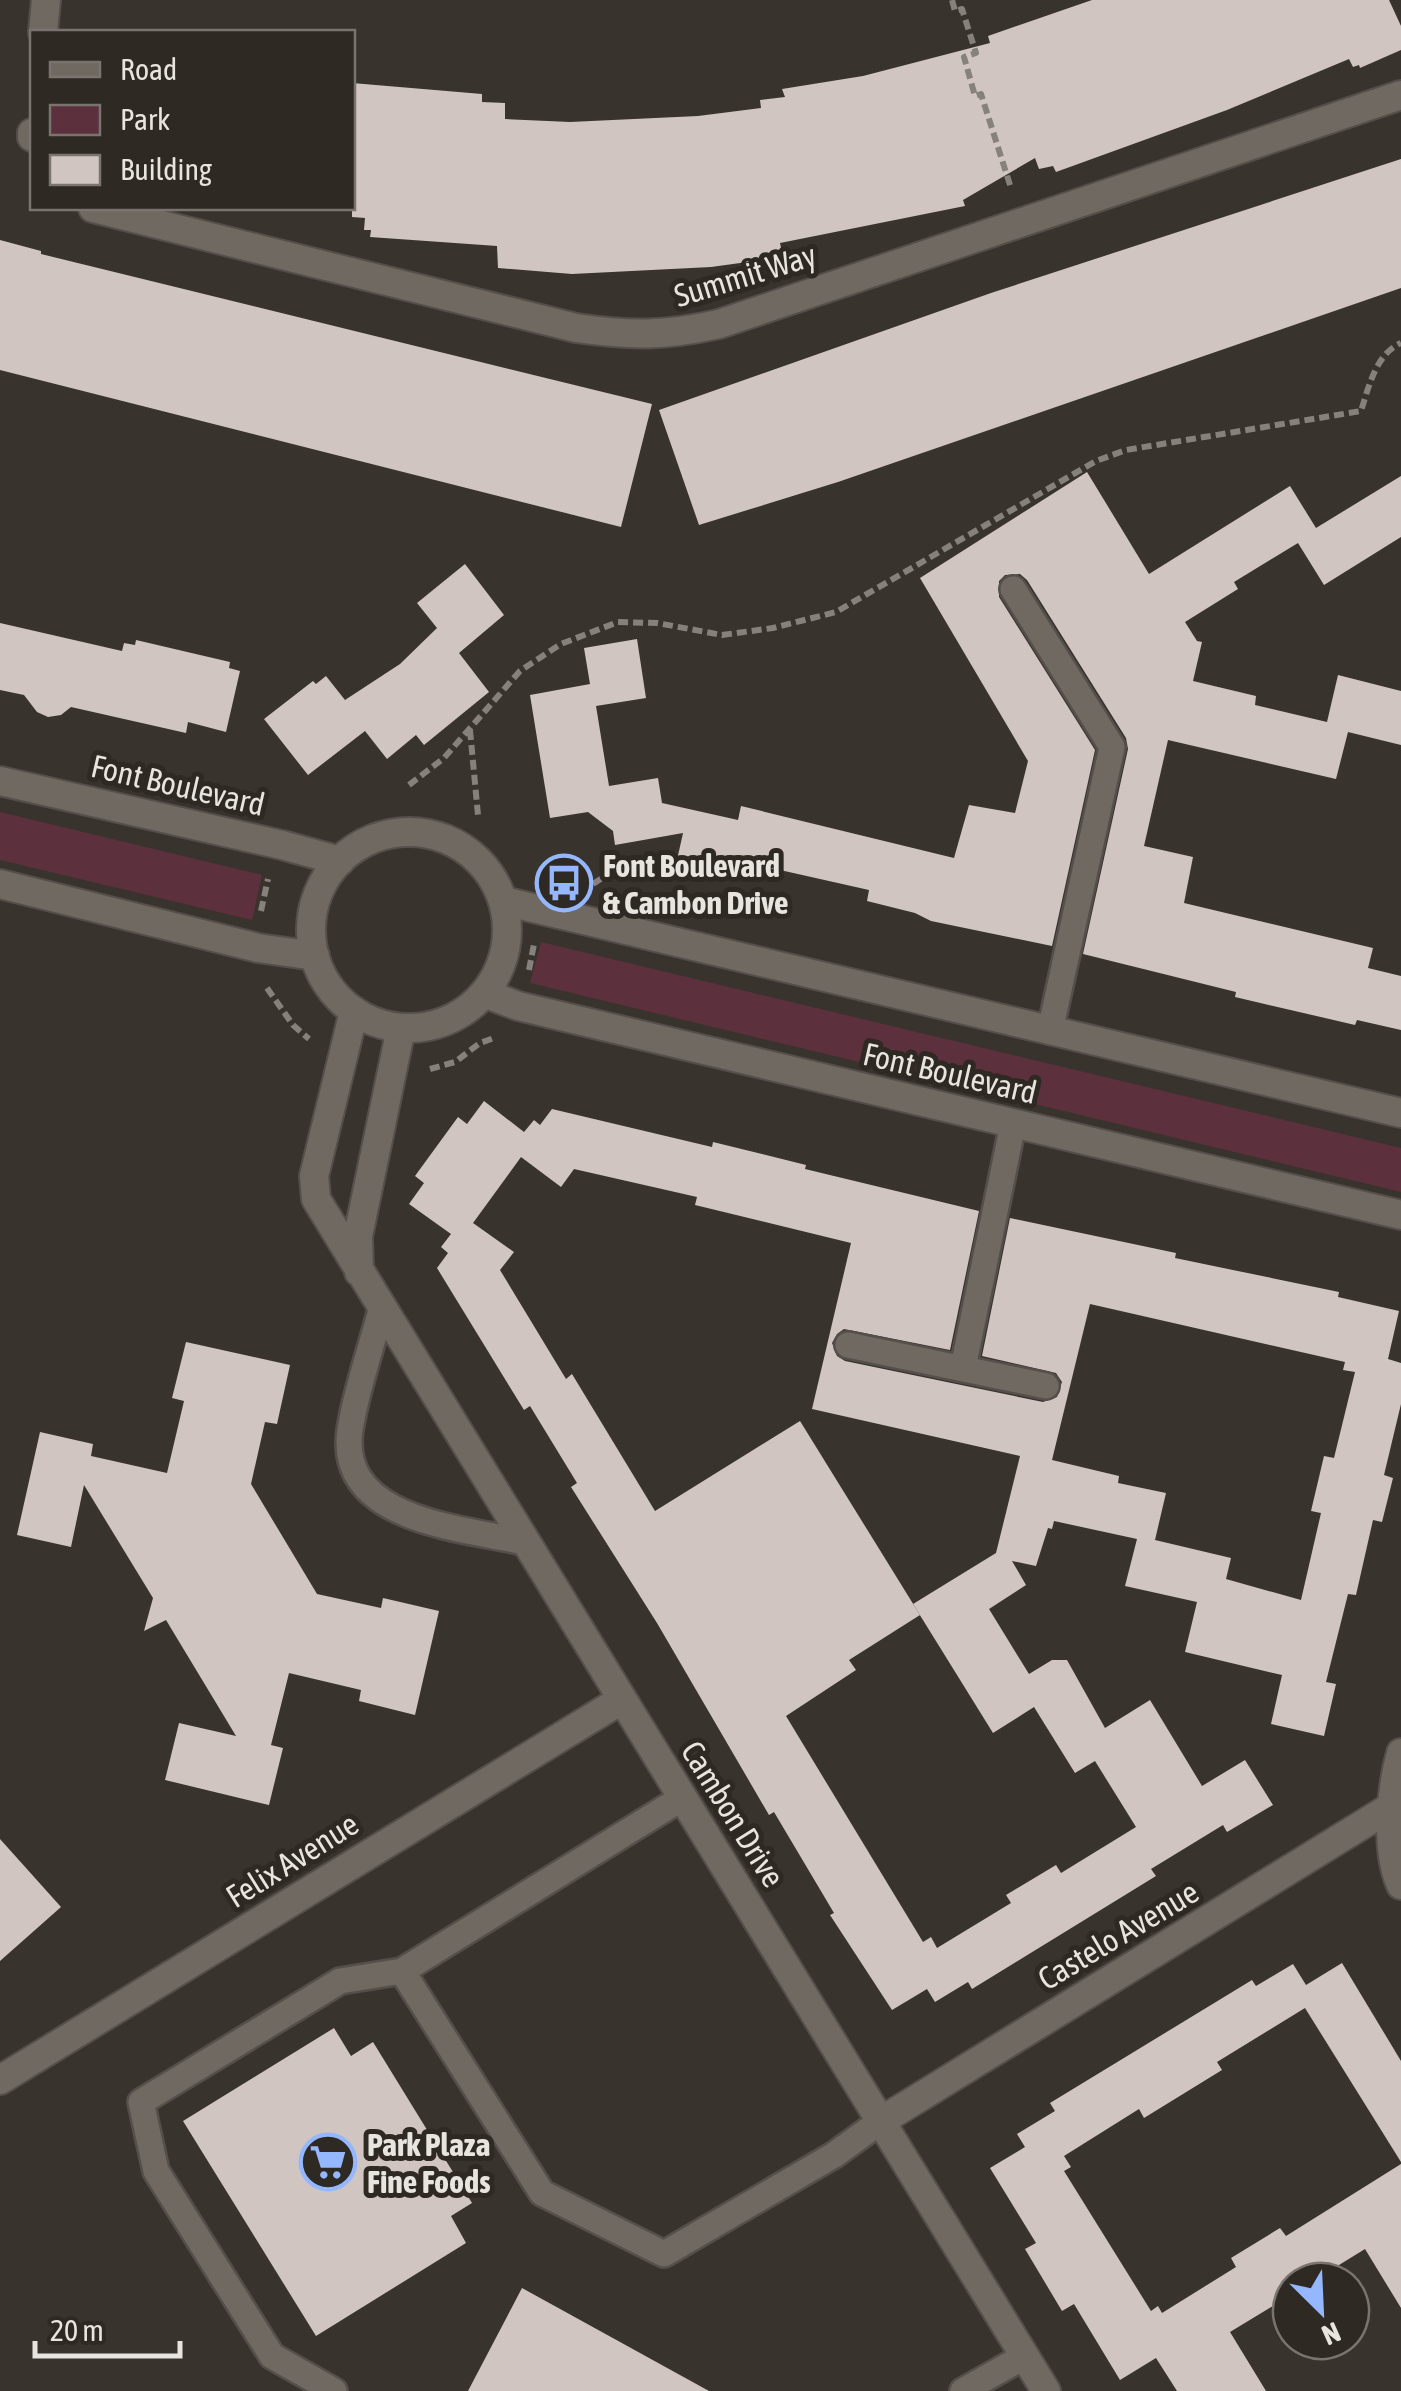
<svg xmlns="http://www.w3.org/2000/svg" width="1401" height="2391" viewBox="0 0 1401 2391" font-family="'Asap Condensed',sans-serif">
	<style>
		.green { fill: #5c303d }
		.building { fill: #d1c5c2; fill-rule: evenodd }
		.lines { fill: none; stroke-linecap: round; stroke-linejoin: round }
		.service-casing { stroke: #544f4a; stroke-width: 30 }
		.minor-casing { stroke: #544f4a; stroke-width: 32 }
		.tertiary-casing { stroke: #544f4a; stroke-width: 32 }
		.path { stroke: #86817c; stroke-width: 6; stroke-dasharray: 10 5; stroke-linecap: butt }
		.service { stroke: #706962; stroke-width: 25 }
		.minor { stroke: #706962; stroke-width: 28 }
		.tertiary { stroke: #706962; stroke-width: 28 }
		.labels { text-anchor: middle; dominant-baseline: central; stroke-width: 10; stroke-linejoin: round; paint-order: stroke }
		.street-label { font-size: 32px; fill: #e8e4e0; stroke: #2f2923 }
		.poi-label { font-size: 32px; font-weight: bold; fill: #e8e4e0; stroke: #2f2923; text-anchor: start }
	</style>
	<rect width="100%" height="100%" fill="#39332d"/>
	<!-- green -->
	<path class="green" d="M0 812 262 875 252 920 0 860Z
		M541 942 1401 1148V1192L530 983Z"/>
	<!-- building -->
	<path class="building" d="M1092 0H1389L1401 26V50L1360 68 1359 65 1353 67 1349 59 1227 110 1056 172 1053 166 1039 169 1035 158 963 200 965 206 780 243 783 257 711 267 572 274 498 268 497 246 370 237 371 230H364L365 218 352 217V83L482 94V102L505 103V119L570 122 698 116 761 108 760 100 785 97 782 89 863 76 990 43 988 36Z
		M1401 159V288L838 482 699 525 659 410 991 293Z
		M0 240 41 251V254L652 404 621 527 0 370Z
		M1087 472 1149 574 1290 486 1316 528 1401 476V537L1324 585 1298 543 1234 582 1238 589 1185 622 1197 641 1202 642 1193 681 1256 696 1255 705 1327 722 1338 675 1401 691V745L1348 732 1336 779 1168 740 1144 846 1193 857 1184 903 1373 948 1368 968 1401 976V1030L1357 1020 1355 1025 1235 997 1236 992 1083 954 1128 749 1126 738 1027 580 1020 574 1005 575 999 581V597L1095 750 1052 946 931 921 915 913 867 901 869 890 780 870 778 880 677 860 683 833 615 845 613 831 588 812 550 818 530 695 590 684 584 648 637 639 646 698 596 706 609 786 658 778 662 803 738 820 741 806 954 858 969 805 1015 813 1028 761 920 578Z
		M465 564 504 615 459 653 489 692 424 745 416 735 387 759 365 731 308 775 264 719 313 681 316 684 326 676 345 700 400 664 437 628 417 603Z
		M0 623 122 651 124 643 135 645 136 640 230 662 229 668 240 671 226 732 188 722 186 733 71 707 61 715 48 717 37 712 24 695 0 690Z
		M484 1101 524 1132 534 1120 540 1125 552 1109 712 1147 713 1142 806 1165 805 1169 979 1211 950 1350 844 1329 837 1334 832 1343 837 1356 845 1361 1043 1402 1057 1397 1062 1382 1056 1373 982 1356 1010 1218 1176 1253 1175 1258 1339 1292 1338 1297 1399 1311 1388 1359 1401 1363V1404L1384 1475 1393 1478 1382 1522 1373 1520 1356 1595 1348 1594 1326 1682 1336 1684 1324 1736 1271 1724 1282 1675 1185 1652 1197 1602 1125 1586 1137 1539 1054 1521 1052 1529 1048 1528 1036 1566 1012 1561 1026 1585 989 1609 1029 1674 1052 1660H1067L1105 1728 1150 1700 1202 1786 1245 1760 1273 1805 1227 1832 1223 1825 1151 1869 1156 1876 972 1989 968 1982 935 2002 927 1989 892 2010 830 1915 834 1913 774 1812 769 1815 657 1623 571 1487 577 1483 530 1406 524 1410 437 1268 448 1253 441 1247 451 1234 409 1204 424 1183 415 1176 458 1117 467 1124ZM521 1157 561 1187 574 1169 697 1197 695 1205 851 1243 812 1409 1020 1456 996 1553 913 1604 993 1733 1034 1707 1075 1773 1095 1761 1136 1827 1061 1873 1056 1865 1006 1895 1011 1903 937 1948 931 1937 923 1942 786 1716 856 1670 849 1660 920 1615 800 1421 655 1511 572 1374 566 1379 500 1270 514 1252 473 1223ZM1090 1304 1345 1362 1343 1370 1355 1372 1334 1458 1324 1456 1311 1511 1321 1513 1301 1600 1226 1579 1231 1558 1155 1540 1166 1493 1118 1483 1119 1476 1052 1460Z
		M186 1342 290 1365 277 1424 265 1422 251 1484 317 1594 381 1608 383 1598 439 1611 415 1715 359 1701 361 1690 289 1673 271 1745 283 1748 269 1805 165 1780 179 1723 236 1736 166 1620 144 1631 153 1598 84 1485 71 1547 17 1535 40 1432 93 1444 91 1456 167 1473 184 1401 172 1398Z
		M0 1839 61 1907 0 1961Z
		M1342 1963 1401 2061V2162L1305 2008 1217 2062 1222 2070 1144 2118 1139 2109 1064 2156 1071 2167 1064 2171 1151 2311 1158 2306 1162 2313 1236 2267 1231 2258 1280 2228 1286 2236 1401 2164V2308L1365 2249 1313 2281H1291V2295L1230 2332 1266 2391H1177L1156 2358 1120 2380 1074 2304 1062 2311 1025 2249 1036 2243 990 2168 1025 2147 1017 2134 1055 2111 1050 2103 1252 1980 1256 1986 1293 1964 1306 1985Z
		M334 2028 351 2056 373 2042 472 2203 451 2216 466 2243 316 2336 183 2121Z
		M522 2288 709 2391H468Z"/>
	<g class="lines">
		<!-- service casing -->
		<g class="service-casing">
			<path id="service" d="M1013 589 1112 747 1050 1031
				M381 1310C371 1349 356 1390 350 1430 337 1521 462 1528 524 1542
				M848 1345 1046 1386
				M963 1368 1013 1124
				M402 1971 542 2193 664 2254 834 2155 881 2121
				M334 2391 272 2356 156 2171 141 2102 340 1981 402 1971 682 1798
				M963 2391 1025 2356"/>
		</g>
		<!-- minor casing -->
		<g class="minor-casing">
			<path id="minor" d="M43 32 46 0
				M32 133V137
				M93 208 576 328C631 336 665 336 719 324L1401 95
				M354 1011 314 1176 316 1199 1046 2391
				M359 1272 358 1236 401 1028
				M1401 1753C1391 1789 1385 1850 1401 1885
				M0 2080 621 1700
				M881 2121 1391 1807"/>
		</g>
		<!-- tertiary casing -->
		<g class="tertiary-casing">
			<path id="tertiary" d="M0 781 282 845 340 861
				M311 930a98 98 0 1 1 196 0a98 98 0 1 1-196 0Z
				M0 884 258 948 315 956
				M503 901 1401 1113
				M484 993 518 1006 1401 1215"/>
		</g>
		<!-- path -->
		<path class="path" d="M952 0 955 11 962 9 976 53 964 57 975 96 981 94 1011 188
			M470 730 478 815
			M409 785 444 758 520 671 561 644 618 622 657 623 722 635 773 628 836 612 1096 461 1126 450 1361 411C1369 386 1376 354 1401 343
			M593 884 630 860
			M261 911 268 879
			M529 970 534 944
			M267 988 293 1025 309 1039
			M430 1069 455 1062 480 1043 494 1038"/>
		<!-- service -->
		<use href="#service" class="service"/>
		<!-- minor -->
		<use href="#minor" class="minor"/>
		<!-- tertiary -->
		<use href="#tertiary" class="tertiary"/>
	</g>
	<!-- icons -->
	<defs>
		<g id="bus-ring" transform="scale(2.875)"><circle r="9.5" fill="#2f2923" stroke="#95b7fd" stroke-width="1.5"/><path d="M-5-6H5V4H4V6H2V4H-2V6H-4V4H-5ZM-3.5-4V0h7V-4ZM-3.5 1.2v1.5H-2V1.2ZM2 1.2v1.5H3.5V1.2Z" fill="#95b7fd"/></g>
		<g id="supermarket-ring" transform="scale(2.875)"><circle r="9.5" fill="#2f2923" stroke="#95b7fd" stroke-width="1.5"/><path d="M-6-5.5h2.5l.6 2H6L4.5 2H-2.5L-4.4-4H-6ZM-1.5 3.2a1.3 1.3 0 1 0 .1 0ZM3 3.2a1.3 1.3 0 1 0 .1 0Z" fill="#95b7fd"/></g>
	</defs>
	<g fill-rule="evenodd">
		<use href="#bus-ring" x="564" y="883"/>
		<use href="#supermarket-ring" x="328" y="2162"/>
	</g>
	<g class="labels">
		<!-- street labels -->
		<g class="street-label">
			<text transform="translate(745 275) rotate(-17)">Summit Way</text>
			<text transform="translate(178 785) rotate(13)">Font Boulevard</text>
			<text transform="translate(950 1073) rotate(13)">Font Boulevard</text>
			<text transform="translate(733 1814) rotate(58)">Cambon Drive</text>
			<text transform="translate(292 1860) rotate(-32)">Felix Avenue</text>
			<text transform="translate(1118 1935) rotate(-31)">Castelo Avenue</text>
		</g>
		<!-- poi labels -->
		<g class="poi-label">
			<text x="603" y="865">Font Boulevard<tspan x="603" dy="37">&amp; Cambon Drive</tspan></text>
			<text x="367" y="2144">Park Plaza<tspan x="367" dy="37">Fine Foods</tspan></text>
		</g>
	</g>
	<!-- legend -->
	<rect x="30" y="30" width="325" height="180" fill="#2f2923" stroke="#79746f" stroke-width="2.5"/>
	<rect x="50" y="62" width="50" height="15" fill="#706962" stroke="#79746f" stroke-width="2.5"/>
	<text x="120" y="80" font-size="30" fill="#e8e4e0">Road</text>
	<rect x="50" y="105" width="50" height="30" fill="#5c303d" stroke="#79746f" stroke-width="2.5"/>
	<text x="120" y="130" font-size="30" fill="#e8e4e0">Park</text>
	<rect x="50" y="155" width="50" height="30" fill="#d1c5c2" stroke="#79746f" stroke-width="2.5"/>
	<text x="120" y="180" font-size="30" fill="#e8e4e0">Building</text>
	<!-- north arrow -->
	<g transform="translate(1321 2311) rotate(156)"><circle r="48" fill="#2f2923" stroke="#79746f" stroke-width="2.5"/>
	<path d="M0-8L18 38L0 25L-18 38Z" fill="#95b7fd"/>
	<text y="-15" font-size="28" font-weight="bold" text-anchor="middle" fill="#e8e4e0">N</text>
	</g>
	<!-- scale -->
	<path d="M35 2341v15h145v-15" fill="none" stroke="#e8e4e0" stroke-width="5"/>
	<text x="50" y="2341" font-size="30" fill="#e8e4e0" stroke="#2f2923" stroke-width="8" paint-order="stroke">20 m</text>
</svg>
